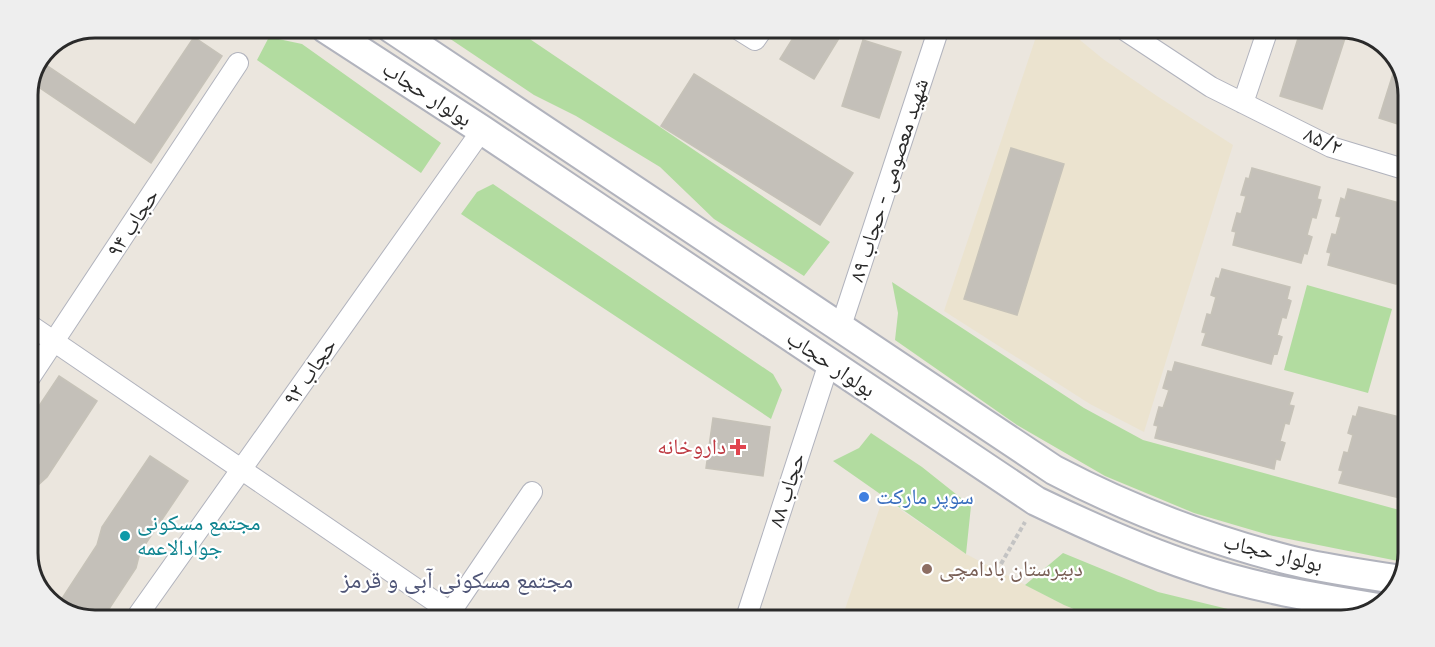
<svg xmlns="http://www.w3.org/2000/svg" width="1435" height="647" viewBox="0 0 1435 647" font-family="Karla,'Noto Naskh Arabic',sans-serif">
	<style>
		.education { fill: #ebe3cf }
		.green { fill: #b2dca0 }
		.building { fill: #c4c0b9; stroke: #c6c2b8; stroke-width: 1.5 }
		.lines { fill: none; stroke-linecap: round; stroke-linejoin: round }
		.minor-casing { stroke: #b1b3bd; stroke-width: 22 }
		.secondary-casing { stroke: #b1b3bd; stroke-width: 32 }
		.path { stroke: #c3c3c3; stroke-width: 4; stroke-dasharray: 4.5 3; stroke-linecap: butt }
		.minor { stroke: #fff; stroke-width: 20 }
		.secondary { stroke: #fff; stroke-width: 28 }
		.health-dot { fill: #e0444e; stroke: #fff; stroke-width: 2 }
		.shop-dot { fill: #3f7fe0; stroke: #fff; stroke-width: 2 }
		.culture-dot { fill: #0f9aa8; stroke: #fff; stroke-width: 2 }
		.education-dot { fill: #8d6e63; stroke: #fff; stroke-width: 2 }
		.labels { text-anchor: middle; dominant-baseline: central; stroke-width: 4.5; stroke-linejoin: round; paint-order: stroke }
		.street-label { font-size: 22px; fill: #2a2a2a; stroke: #fff }
		.health-label { font-size: 22px; fill: #be3a42; stroke: #fff; text-anchor: end }
		.shop-label { font-size: 22px; fill: #366cbe; stroke: #fff; text-anchor: start }
		.culture-label { font-size: 22px; fill: #0d838f; stroke: #fff; text-anchor: start }
		.education-label { font-size: 22px; fill: #785e54; stroke: #fff; text-anchor: start }
		.neighbourhood-label { font-size: 24px; fill: #4f5577; stroke: #fff }
		.rim { fill: none; stroke: #2a2a2a; stroke-width: 3 }
	</style>
	<rect width="100%" height="100%" fill="#ebe6de"/>
	<!-- education -->
	<path class="education" d="M1038 31H1069L1103 59 1157 96 1233 145 1144 432 1090 404 944 311Z
		M883 498 966 554 1064 605 1098 619 842 618Z"/>
	<!-- green -->
	<path class="green" d="M434 28 515 29 830 242 804 276 714 219 660 167 576 116 534 95Z
		M269 37 302 44 441 143 421 173 257 60Z
		M493 184 773 374 782 390 771 419 461 214 477 192Z
		M892 282 1084 408 1143 440 1403 511V562L1269 535 1194 513 1105 476 1017 425 895 340 898 313Z
		M1307 285 1392 309 1368 393 1284 370Z
		M871 433 922 467 971 506 966 554 833 461 859 448Z
		M1063 553 1158 592 1273 620 1098 619 1064 605 1025 585Z"/>
	<!-- building -->
	<path class="building" d="M798 30H844L814 79 780 59Z
		M1300 32H1347L1322 109 1280 96Z
		M194 37 222 56 151 163 31 82 40 61 135 125Z
		M863 40 901 52 879 118 842 106Z
		M1397 61 1408 90 1407 127 1379 118Z
		M694 74 853 173 820 225 661 126Z
		M1011 148 1064 164 1017 315 964 299Z
		M1252 168 1320 187 1317 199 1321 200 1316 218 1312 217 1307 235 1312 237 1307 254 1304 253 1301 263 1233 245 1236 232 1232 231 1237 213 1241 214 1246 196 1241 195 1246 178 1249 179Z
		M1348 189 1407 205 1406 242 1402 256 1406 257V263L1403 275 1399 273 1396 284 1328 265 1331 253 1327 252 1332 234 1336 235 1341 217 1336 216 1341 198 1345 200Z
		M1222 269 1290 287 1287 299 1291 301 1286 318 1282 317 1277 335 1282 337 1277 354 1274 353 1271 364 1202 345 1206 333 1202 332 1207 314 1211 315 1216 297 1211 295 1216 278 1219 279Z
		M1403 358H1405V391L1398 389 1402 377 1398 376Z
		M1175 362 1293 393 1289 405 1294 406 1289 424 1285 423 1280 441 1285 443 1280 460 1276 459 1274 469 1155 438 1158 426 1154 425 1159 407 1163 408 1169 390 1163 388 1168 371 1172 372Z
		M59 376 97 401 47 477 27 495V424Z
		M1359 407 1404 418V499L1339 483 1343 471 1339 470 1344 452 1348 453 1353 435 1348 433 1353 416 1356 417Z
		M713 418 770 427 763 476 706 468Z
		M150 456 188 481 140 552 136 568 105 615H68L57 606 97 545 102 527Z"/>
	<g class="lines">
		<!-- minor casing -->
		<g class="minor-casing">
			<path id="minor" d="M739 30 755 40 762 30
				M1126 31 1211 87 1331 147 1407 170
				M1243 103 1267 32
				M27 323 456 616
				M840 329 938 31
				M27 382 238 63
				M138 615 482 130
				M448 616 532 492
				M746 618 829 363"/>
		</g>
		<!-- secondary casing -->
		<g class="secondary-casing">
			<path id="secondary" d="M325 28 482 130 1036 501C1088 526 1141 550 1196 568 1255 588 1317 598 1378 608
				M391 28 1054 470C1128 509 1207 539 1289 560 1325 569 1364 574 1401 580"/>
		</g>
		<!-- path -->
		<path class="path" d="M1001 564 1025 522"/>
		<!-- minor -->
		<use href="#minor" class="minor"/>
		<!-- secondary -->
		<use href="#secondary" class="secondary"/>
	</g>
	<!-- markers -->
	<path class="health-dot" d="M735 438h6v6h6v6h-6v6h-6v-6h-6v-6h6z"/>
	<circle class="shop-dot" cx="864" cy="497" r="6"/>
	<circle class="culture-dot" cx="125" cy="536" r="6"/>
	<circle class="education-dot" cx="927" cy="569" r="6"/>
	<g class="labels">
		<!-- street labels -->
		<g class="street-label">
			<text transform="translate(427 94) rotate(33)">بولوار حجاب</text>
			<text transform="translate(1323 141) rotate(24)">۸۵/۲</text>
			<text transform="translate(889 180) rotate(-72)">شهید معصومی - حجاب ۸۹</text>
			<text transform="translate(133 223) rotate(-57)">حجاب ۹۴</text>
			<text transform="translate(831 364) rotate(34)">بولوار حجاب</text>
			<text transform="translate(310 372) rotate(-55)">حجاب ۹۲</text>
			<text transform="translate(787 490) rotate(-72)">حجاب ۸۸</text>
			<text transform="translate(1273 553) rotate(14)">بولوار حجاب</text>
		</g>
		<!-- health labels -->
		<g class="health-label">
			<text x="726" y="447">داروخانه</text>
		</g>
		<!-- shop labels -->
		<g class="shop-label">
			<text x="876" y="497">سوپر مارکت</text>
		</g>
		<!-- culture labels -->
		<g class="culture-label">
			<text x="137" y="523">مجتمع مسکونی<tspan x="137" dy="25">جوادالاعمه</tspan></text>
		</g>
		<!-- education labels -->
		<g class="education-label">
			<text x="939" y="569">دبیرستان بادامچی</text>
		</g>
		<!-- neighbourhood labels -->
		<g class="neighbourhood-label">
			<text x="457" y="580">مجتمع مسکونی آبی و قرمز</text>
		</g>
	</g>
	<!-- crop -->
	<path d="M0 0H1435V647H0ZM95 38H1341A57 57 0 0 1 1398 95V553A57 57 0 0 1 1341 610H95A57 57 0 0 1 38 553V95A57 57 0 0 1 95 38Z" fill="#eee" fill-rule="evenodd"/>
	<path class="rim" d="M95 38H1341A57 57 0 0 1 1398 95V553A57 57 0 0 1 1341 610H95A57 57 0 0 1 38 553V95A57 57 0 0 1 95 38Z"/>
</svg>
